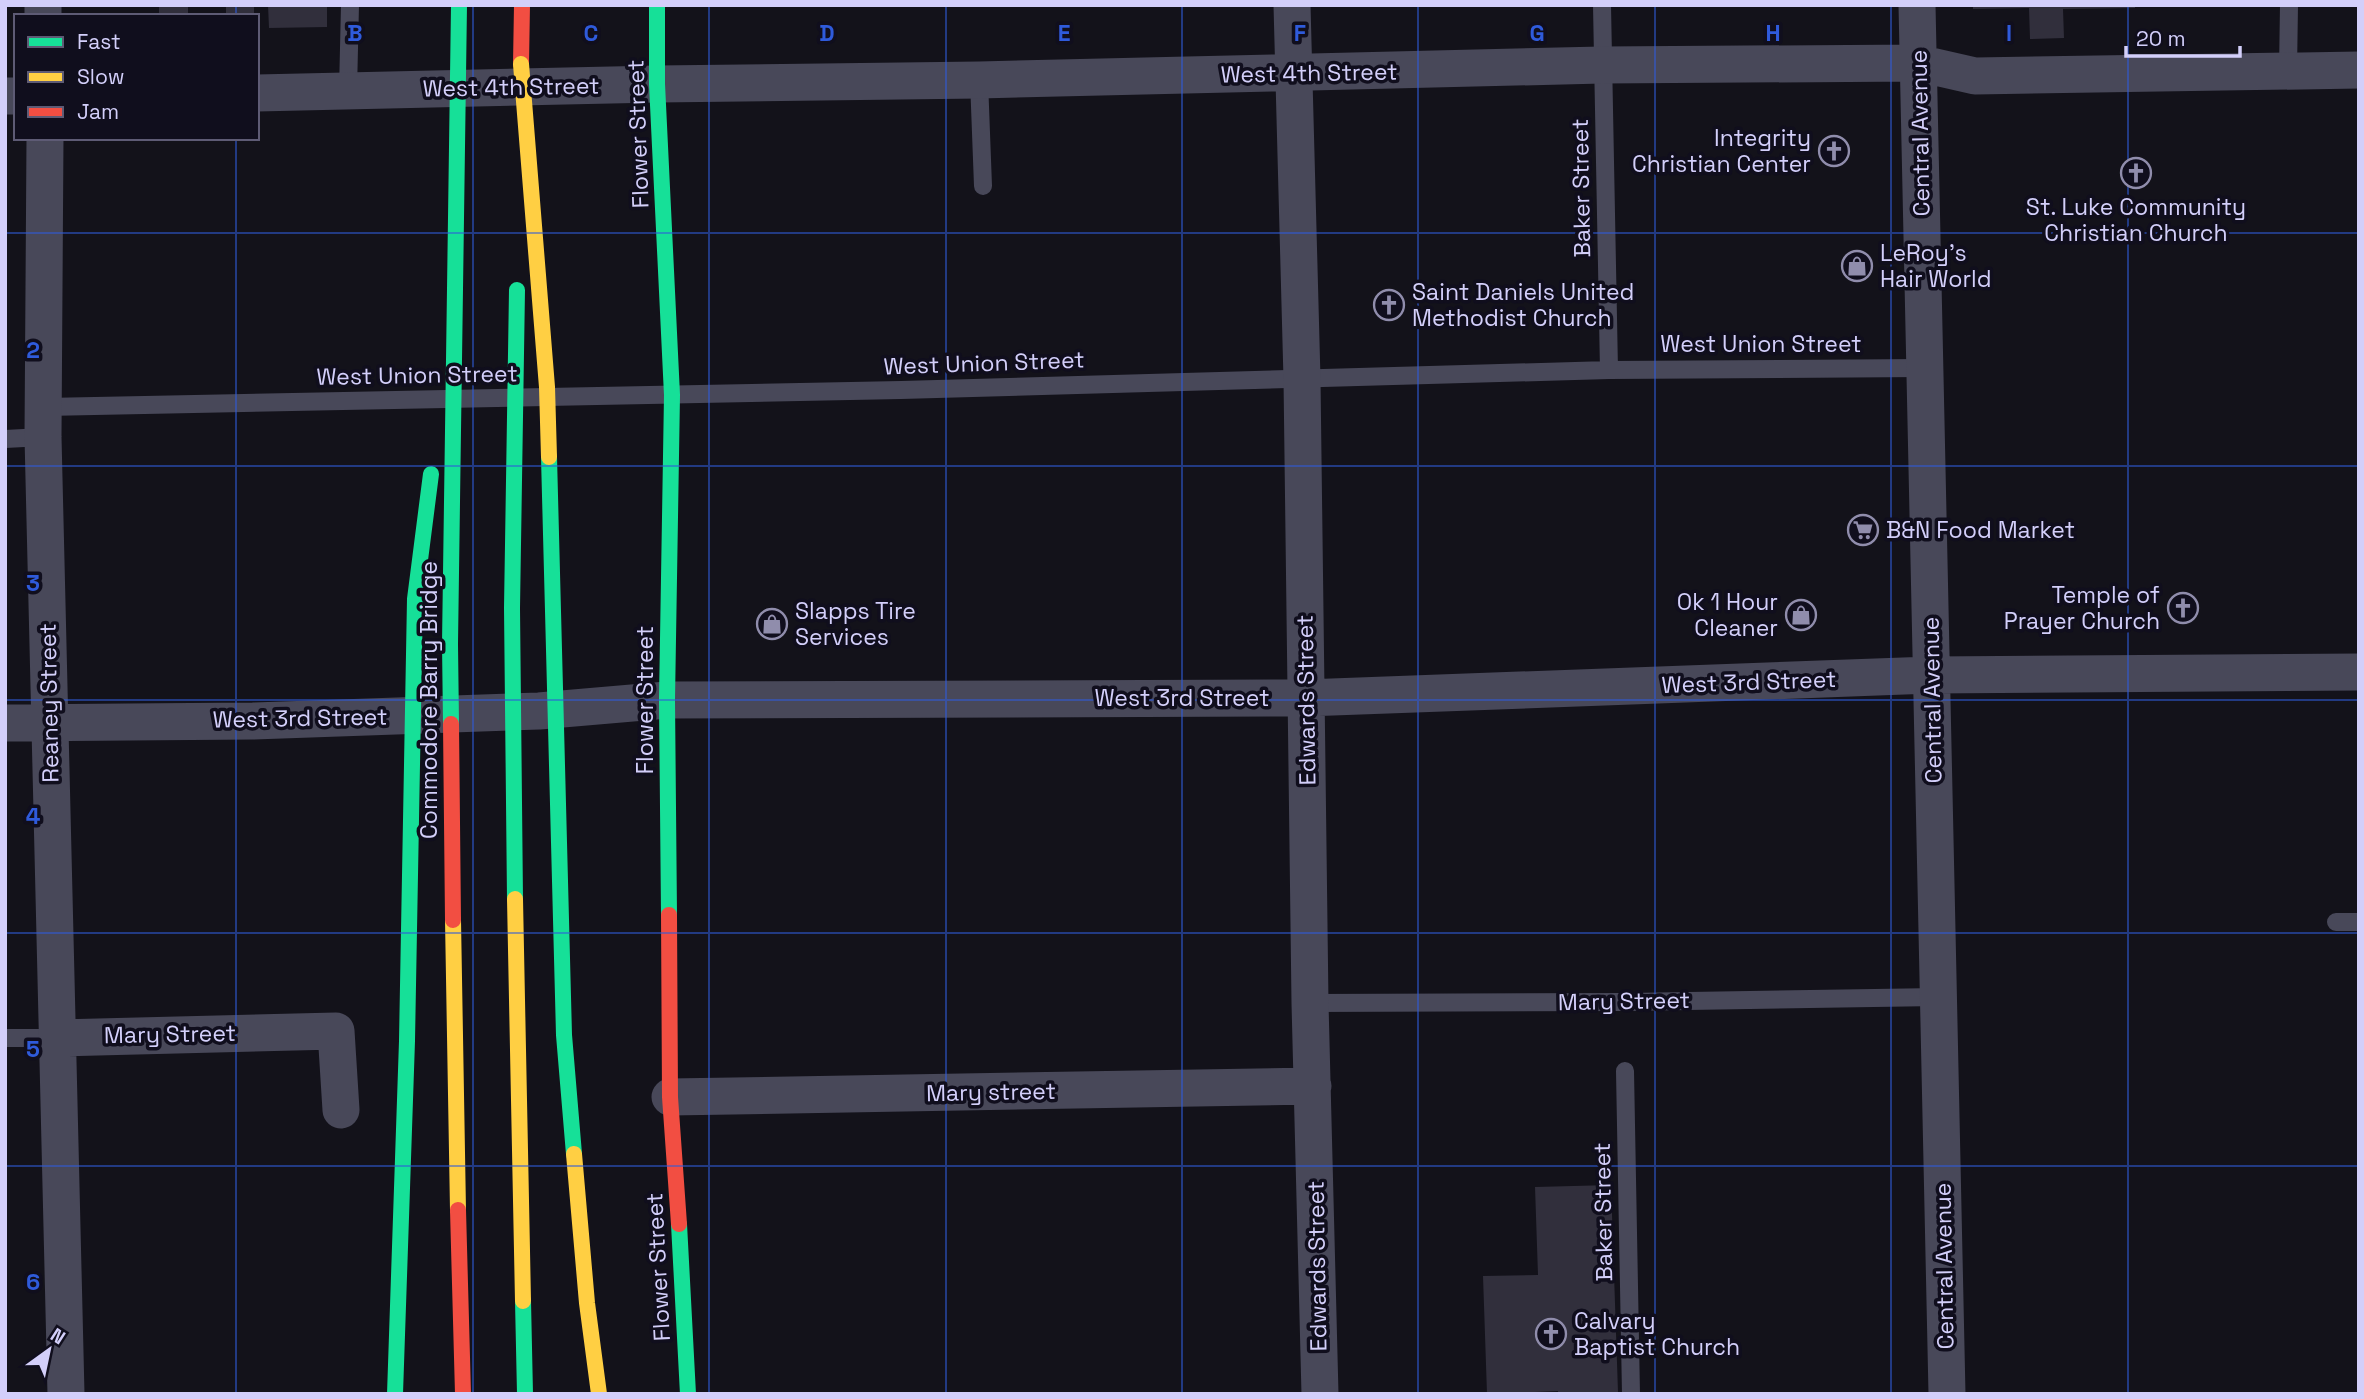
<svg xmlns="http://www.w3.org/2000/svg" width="2364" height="1399" viewBox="0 0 2364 1399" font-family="'Space Grotesk',sans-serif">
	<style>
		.building { fill: #312f3c }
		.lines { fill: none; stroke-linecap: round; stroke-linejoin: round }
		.lane { stroke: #484859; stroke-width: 18 }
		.street { stroke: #484859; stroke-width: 37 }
		.fast { stroke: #16e098; stroke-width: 16 }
		.jam { stroke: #f24e42; stroke-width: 16 }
		.fast-bridge { stroke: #16e098; stroke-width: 16 }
		.slow-bridge { stroke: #ffcf43; stroke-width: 16 }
		.jam-bridge { stroke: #f24e42; stroke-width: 16 }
		.grid { fill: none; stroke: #2f5bdb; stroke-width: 2; stroke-opacity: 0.55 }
		.labels { text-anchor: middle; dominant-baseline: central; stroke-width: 7; stroke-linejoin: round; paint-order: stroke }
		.street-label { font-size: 23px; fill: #d3cffa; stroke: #100e1d }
		.poi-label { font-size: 23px; fill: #d3cffa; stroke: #100e1d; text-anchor: start }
		.grid-label { font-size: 23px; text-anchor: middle; font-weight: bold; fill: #2f5bdb; stroke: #100e1d; stroke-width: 7; stroke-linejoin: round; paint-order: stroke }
	</style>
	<rect width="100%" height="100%" fill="#13121a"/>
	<!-- building -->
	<path class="building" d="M159 5H188V16H159Z
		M226 5H254V16H226Z
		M268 5H327V27L269 28Z
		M1973 5H2135V8L2063 9 2064 38 2030 39 2029 8 1973 9Z
		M1611 1185 1618 1392H1611V1394H1558V1391L1487 1394 1483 1276 1538 1275 1535 1187Z"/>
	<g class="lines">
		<!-- lane -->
		<path class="lane" d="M1602 5 1609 370
			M2288 71 2289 5
			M979 80 983 186
			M348 91 350 5
			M45 407 901 390 1609 370 1924 368
			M5 439 43 437
			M2336 922H2359
			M1310 1003 1627 1002 1938 997
			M5 1038H58
			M1625 1071 1631 1394"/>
		<!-- street -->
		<path class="street" d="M43 5V16
			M1292 5 1302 379 1310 1003 1320 1394
			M1917 5 1947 1394
			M257 93 657 84 979 80 1602 65 1918 63 1975 76 2359 70
			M5 96H16
			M45 138 43 437 66 1394
			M5 723 253 721 539 711 667 700 1305 698 1931 675 2359 672
			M58 1038 336 1031 341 1110
			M670 1097 1313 1086"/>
		<!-- fast -->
		<path class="fast" d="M657 5V84L672 395 667 700 669 915
			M679 1224 688 1394"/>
		<!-- jam -->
		<path class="jam" d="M521 64 522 5
			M669 915 670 1097 679 1224"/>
		<!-- fast-bridge -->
		<path class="fast-bridge" d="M549 457 564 1035 574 1154
			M451 724 450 644 459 5
			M515 899 512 608 517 290
			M523 1301 525 1394
			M395 1394 407 1041 415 599 431 474"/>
		<!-- slow-bridge -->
		<path class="slow-bridge" d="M521 64 547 387 549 457
			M515 899 523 1301
			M453 920 458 1210
			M574 1154 587 1303 599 1394"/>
		<!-- jam-bridge -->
		<path class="jam-bridge" d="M451 724 453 920
			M458 1210 463 1394"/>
	</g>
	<!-- grid -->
	<path class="grid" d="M236 5V16M473 5V1394M709 5V1394M946 5V1394M1182 5V1394M1418 5V1394M1655 5V1394M1891 5V1394M2128 5V1394M236 138V1394M5 233H2359M5 466H2359M5 700H2359M5 933H2359M5 1166H2359"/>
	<!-- icons -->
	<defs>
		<g id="church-ring" transform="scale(1.575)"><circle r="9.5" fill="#100e1d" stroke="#908dac" stroke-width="1.5"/><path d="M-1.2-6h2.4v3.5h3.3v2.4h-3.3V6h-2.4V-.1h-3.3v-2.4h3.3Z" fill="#908dac"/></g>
		<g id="shop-ring" transform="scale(1.575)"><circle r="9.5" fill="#100e1d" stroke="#908dac" stroke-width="1.5"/><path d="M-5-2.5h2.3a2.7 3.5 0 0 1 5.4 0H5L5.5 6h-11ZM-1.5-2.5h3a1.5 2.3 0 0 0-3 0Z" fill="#908dac"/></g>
		<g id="supermarket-ring" transform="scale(1.575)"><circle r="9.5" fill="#100e1d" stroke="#908dac" stroke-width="1.5"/><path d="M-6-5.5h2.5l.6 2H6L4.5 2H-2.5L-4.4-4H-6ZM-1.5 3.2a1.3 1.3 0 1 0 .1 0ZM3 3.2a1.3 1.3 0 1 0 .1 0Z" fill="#908dac"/></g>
	</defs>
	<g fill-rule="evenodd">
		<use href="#church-ring" x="1834" y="151"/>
		<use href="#church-ring" x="2136" y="173"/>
		<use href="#shop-ring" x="1857" y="266"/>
		<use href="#church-ring" x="1389" y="305"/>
		<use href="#supermarket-ring" x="1863" y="530"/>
		<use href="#church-ring" x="2183" y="608"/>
		<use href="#shop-ring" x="1801" y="615"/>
		<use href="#shop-ring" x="772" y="624"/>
		<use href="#church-ring" x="1551" y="1334"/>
	</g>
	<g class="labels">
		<!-- street labels -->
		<g class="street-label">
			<text transform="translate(1309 73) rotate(-1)">West 4th Street</text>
			<text transform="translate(511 87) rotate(-1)">West 4th Street</text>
			<text transform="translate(1920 133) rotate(-91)">Central Avenue</text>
			<text transform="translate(638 134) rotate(-92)">Flower Street</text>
			<text transform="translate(1581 188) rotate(-91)">Baker Street</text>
			<text x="1761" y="344">West Union Street</text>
			<text transform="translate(984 363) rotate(-2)">West Union Street</text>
			<text transform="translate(417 375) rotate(-1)">West Union Street</text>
			<text transform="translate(1749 682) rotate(-2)">West 3rd Street</text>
			<text x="1182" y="698">West 3rd Street</text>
			<text transform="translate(429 700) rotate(-90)">Commodore Barry Bridge</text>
			<text transform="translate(645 700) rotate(-90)">Flower Street</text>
			<text transform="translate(1306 700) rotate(-91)">Edwards Street</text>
			<text transform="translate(1932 700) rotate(-91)">Central Avenue</text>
			<text transform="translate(49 703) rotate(-91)">Reaney Street</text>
			<text transform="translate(300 718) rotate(-1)">West 3rd Street</text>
			<text transform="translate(1624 1001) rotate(-1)">Mary Street</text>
			<text transform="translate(170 1034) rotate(-1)">Mary Street</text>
			<text transform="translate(991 1092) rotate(-1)">Mary street</text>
			<text transform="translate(1603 1212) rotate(-91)">Baker Street</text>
			<text transform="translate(1317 1266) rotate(-91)">Edwards Street</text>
			<text transform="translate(1944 1266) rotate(-91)">Central Avenue</text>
			<text transform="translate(658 1267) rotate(-93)">Flower Street</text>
		</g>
		<!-- poi labels -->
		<g class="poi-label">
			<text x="1811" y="138" text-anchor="end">Integrity<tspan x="1811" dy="26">Christian Center</tspan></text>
			<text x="2136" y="207" text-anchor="middle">St. Luke Community<tspan x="2136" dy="26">Christian Church</tspan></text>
			<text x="1880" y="253">LeRoy's<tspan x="1880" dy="26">Hair World</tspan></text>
			<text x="1412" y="292">Saint Daniels United<tspan x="1412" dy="26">Methodist Church</tspan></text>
			<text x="1886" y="530">B&amp;N Food Market</text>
			<text x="2160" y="595" text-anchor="end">Temple of<tspan x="2160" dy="26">Prayer Church</tspan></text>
			<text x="1778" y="602" text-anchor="end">Ok 1 Hour<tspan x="1778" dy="26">Cleaner</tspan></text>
			<text x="795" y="611">Slapps Tire<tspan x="795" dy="26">Services</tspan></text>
			<text x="1574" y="1321">Calvary<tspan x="1574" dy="26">Baptist Church</tspan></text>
		</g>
	</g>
	<g class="grid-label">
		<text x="355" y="41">B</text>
		<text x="591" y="41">C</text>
		<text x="827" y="41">D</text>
		<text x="1064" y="41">E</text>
		<text x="1300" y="41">F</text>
		<text x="1537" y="41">G</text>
		<text x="1773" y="41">H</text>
		<text x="2009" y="41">I</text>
		<text x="33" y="358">2</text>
		<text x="33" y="591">3</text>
		<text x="33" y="824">4</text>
		<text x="33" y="1057">5</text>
		<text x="33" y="1290">6</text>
	</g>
	<!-- border -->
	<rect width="2364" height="1399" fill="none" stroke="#d3cffa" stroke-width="14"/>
	<!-- legend -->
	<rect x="14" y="14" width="245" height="126" fill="#100e1d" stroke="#5e5b75" stroke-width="2"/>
	<rect x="28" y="37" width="35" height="10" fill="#16e098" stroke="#5e5b75" stroke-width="2"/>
	<text x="77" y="49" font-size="21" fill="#d3cffa">Fast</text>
	<rect x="28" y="72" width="35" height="10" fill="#ffcf43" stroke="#5e5b75" stroke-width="2"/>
	<text x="77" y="84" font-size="21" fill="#d3cffa">Slow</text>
	<rect x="28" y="107" width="35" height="10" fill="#f24e42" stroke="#5e5b75" stroke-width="2"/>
	<text x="77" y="119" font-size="21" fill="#d3cffa">Jam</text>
	<!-- north arrow -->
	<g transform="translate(49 1350) rotate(33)" stroke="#100e1d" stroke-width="5" paint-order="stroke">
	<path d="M0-5L12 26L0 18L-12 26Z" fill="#d3cffa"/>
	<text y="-10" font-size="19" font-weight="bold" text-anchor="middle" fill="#d3cffa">N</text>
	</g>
	<!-- scale -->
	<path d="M2126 46v10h114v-10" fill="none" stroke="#d3cffa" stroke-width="3.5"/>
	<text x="2136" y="46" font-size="21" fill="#d3cffa" stroke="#100e1d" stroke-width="5" paint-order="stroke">20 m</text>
</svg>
